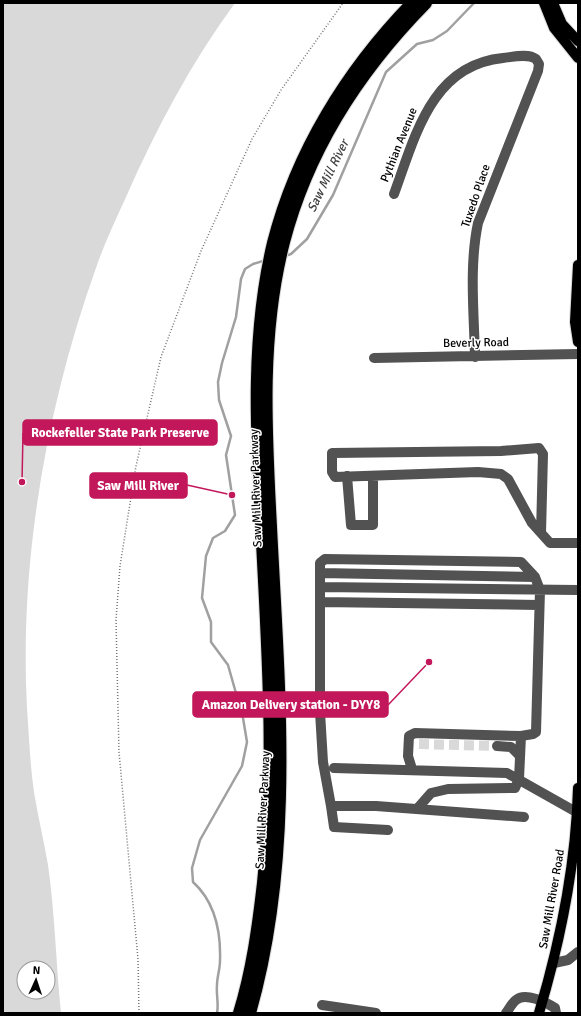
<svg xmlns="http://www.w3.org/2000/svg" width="581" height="1016" viewBox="0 0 581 1016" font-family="Signika,sans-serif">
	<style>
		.green { fill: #d9d9d9; fill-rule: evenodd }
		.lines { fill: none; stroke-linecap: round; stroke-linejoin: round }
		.stream { stroke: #a0a0a0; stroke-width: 2.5 }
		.minor-tunnel { stroke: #d9d9d9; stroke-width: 10; stroke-dasharray: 10 5; stroke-linecap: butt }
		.major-casing { stroke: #dbdbdb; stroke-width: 12 }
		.highway-casing { stroke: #dbdbdb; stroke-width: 14 }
		.path { stroke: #747474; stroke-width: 1.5; stroke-dasharray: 1 2; stroke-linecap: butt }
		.minor { stroke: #525252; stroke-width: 10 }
		.major { stroke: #000; stroke-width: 10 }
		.highway { stroke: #000; stroke-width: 12 }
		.labels { text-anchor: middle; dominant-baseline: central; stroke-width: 3; stroke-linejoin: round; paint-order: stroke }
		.street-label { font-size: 12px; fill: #000; stroke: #fff }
		.water-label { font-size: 13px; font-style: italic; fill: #414141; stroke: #fff }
		.leader { fill: none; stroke: #c2185b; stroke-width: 1.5 }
		.callout-dot { fill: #c2185b; stroke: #fff; stroke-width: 1.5 }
		.callout { fill: #c2185b; stroke: #c2185b; stroke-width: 1.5 }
		.callout-label { font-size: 13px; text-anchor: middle; font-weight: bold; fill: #fff }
	</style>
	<rect width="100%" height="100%" fill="#fff"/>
	<!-- green -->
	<path class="green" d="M3 3H235C191 63 156 129 126 197 116 219 105 242 97 265 47 404 19 560 27 708 29 735 30 765 34 792 38 817 44 841 48 865 55 914 56 964 61 1013H3ZM24 968H48V992H24Z"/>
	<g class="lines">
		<!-- stream -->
		<path class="stream" d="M285 256 291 254 307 239 333 195 386 72 417 44 433 40 447 31 474 3
			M217 1013C219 1004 216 995 217 985 217 977 220 969 220 961 221 932 215 902 193 882L192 868 200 840 242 766 247 742 243 718 228 665 211 642V622L202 598 206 556 213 538 225 531 235 515 226 455 231 436 219 400 218 382 222 363 236 317 241 279 245 269 253 264 266 260"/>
		<!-- minor-tunnel -->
		<path class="minor-tunnel" d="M419 744 497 746"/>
		<!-- major casing -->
		<g class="major-casing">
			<path id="major" d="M544 3 554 28 578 58
				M553 3 562 24 578 41
				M578 265 575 322 578 342
				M539 1013C561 939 576 866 578 788"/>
		</g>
		<!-- highway casing -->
		<g class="highway-casing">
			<path id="highway" d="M239 1013C252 971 258 927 263 883 276 763 267 643 261 523 256 430 251 335 273 243 296 152 347 70 412 3
				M250 1013C295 856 279 688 271 527 266 432 260 335 284 242 308 150 360 70 426 3"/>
		</g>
		<!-- path -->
		<path class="path" d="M139 1013 138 959 119 752 116 620 120 566 136 466 161 357 201 251 252 139 281 90 343 3"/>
		<!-- minor -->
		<path class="minor" d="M394 194C415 137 431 65 503 58 513 57 528 53 536 59L539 64 538 71 478 223C469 266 474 313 475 357
			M374 358 578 354
			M347 476 351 525H373V476
			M541 533 543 454 539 448 501 451 332 453V472L335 477 478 472 501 474 508 479 532 523 550 543H578
			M320 573 535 577
			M321 587 578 590
			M320 602 539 605
			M497 746 511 747 520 756
			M334 768 507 773 578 813
			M412 769 408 756 409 736 415 733 521 736 533 734 536 732 540 590 535 577 521 562 325 559 320 563V712L323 762 331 806H376L524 817
			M331 806 334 827 388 830
			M417 809 431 793 448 789 515 788 519 779 521 736
			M554 963 568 960 578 952
			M322 1005 376 1013
			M506 1013C509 1009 512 1003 516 1000 525 992 546 1002 555 1008L556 1013"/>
		<!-- major -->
		<use href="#major" class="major"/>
		<!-- highway -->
		<use href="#highway" class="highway"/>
	</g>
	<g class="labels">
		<!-- street labels -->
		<g class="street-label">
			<text transform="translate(399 145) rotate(-68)">Pythian Avenue</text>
			<text transform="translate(476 196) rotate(-71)">Tuxedo Place</text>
			<text transform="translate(476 343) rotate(-1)">Beverly Road</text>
			<text transform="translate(256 488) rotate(-92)">Saw Mill River Parkway</text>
			<text transform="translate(263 810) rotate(-87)">Saw Mill River Parkway</text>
			<text transform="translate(552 899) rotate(-80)">Saw Mill River Road</text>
		</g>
		<!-- water labels -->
		<g class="water-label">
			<text transform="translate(328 176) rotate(-64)">Saw Mill River</text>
		</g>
	</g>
	<!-- callouts -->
	<path class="leader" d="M22 482L23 433M232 495L187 485M429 662L388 705"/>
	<g class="callout-dot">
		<circle cx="22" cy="482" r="4"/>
		<circle cx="232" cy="495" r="4"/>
		<circle cx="429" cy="662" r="4"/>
	</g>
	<g class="callout">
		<rect x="23" y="420" width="194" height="25" rx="4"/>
		<rect x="90" y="473" width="97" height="25" rx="4"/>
		<rect x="193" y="692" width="195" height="25" rx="4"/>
	</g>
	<g class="callout-label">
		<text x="120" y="437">Rockefeller State Park Preserve</text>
		<text x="138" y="490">Saw Mill River</text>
		<text x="291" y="709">Amazon Delivery station - DYY8</text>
	</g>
	<!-- border -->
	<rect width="581" height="1016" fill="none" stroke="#000000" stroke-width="8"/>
	<!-- north arrow -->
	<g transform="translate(36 980) rotate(3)"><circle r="19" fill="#ffffff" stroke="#999999"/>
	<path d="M0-3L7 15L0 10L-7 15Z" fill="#000000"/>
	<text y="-6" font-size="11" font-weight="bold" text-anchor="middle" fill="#000000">N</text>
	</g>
</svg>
